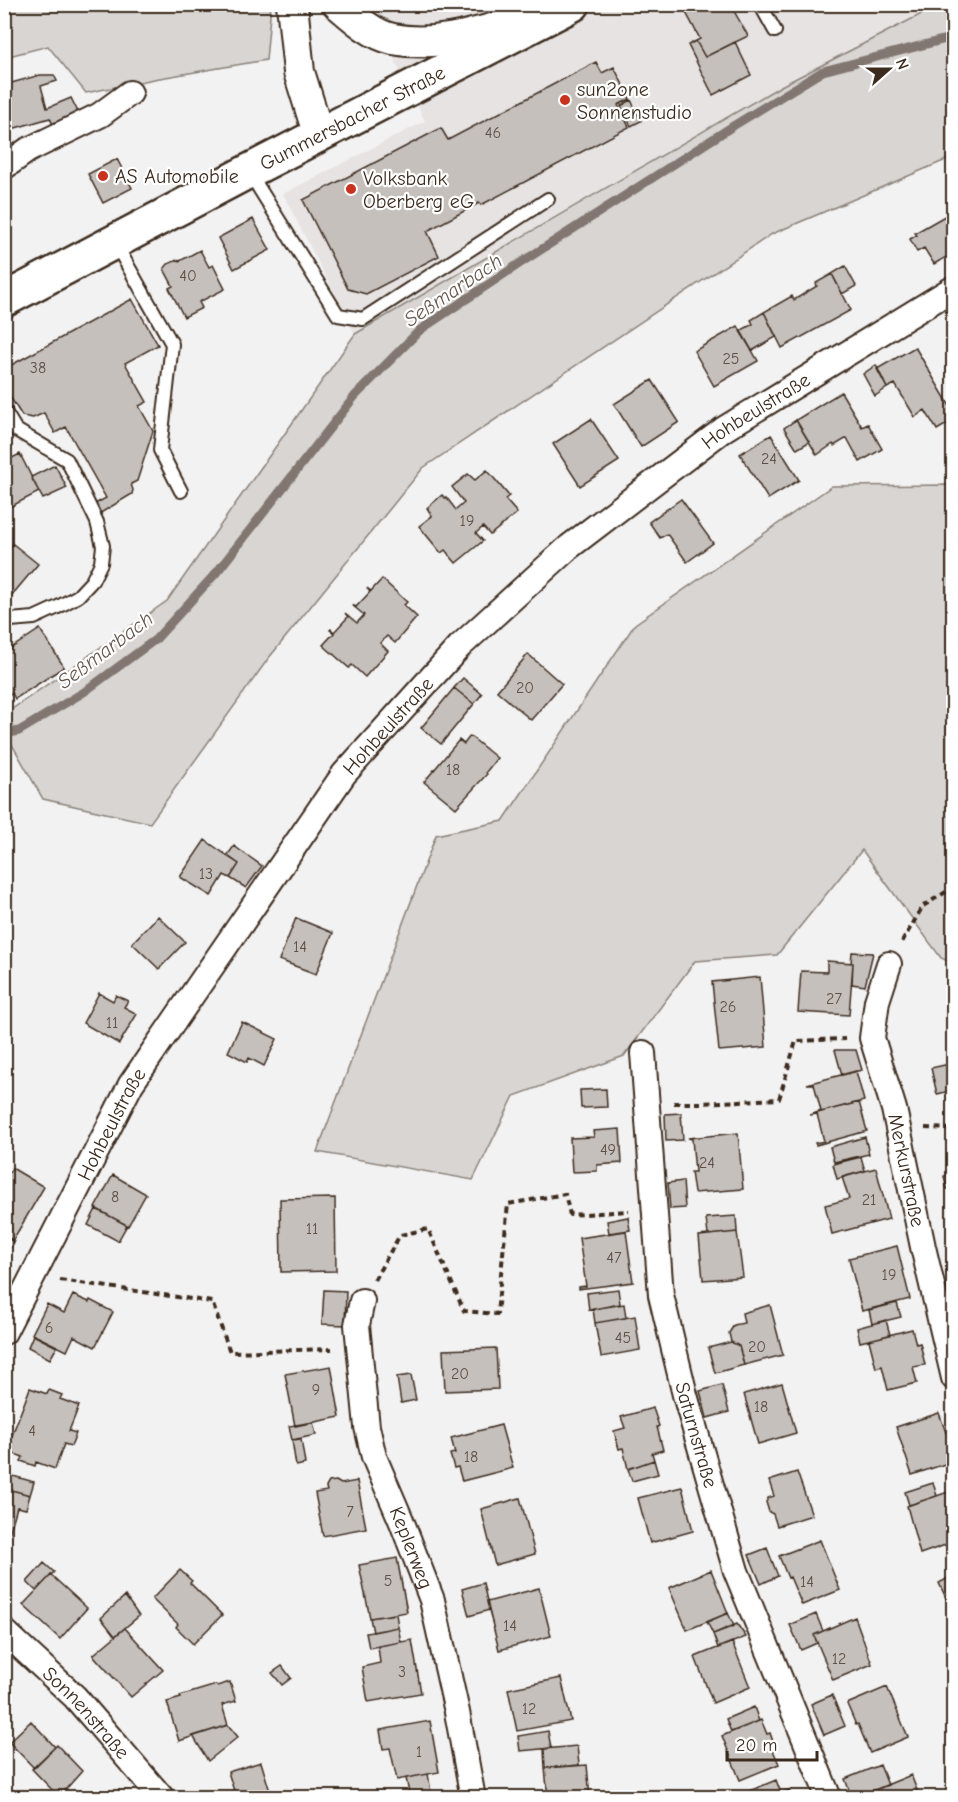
<svg xmlns="http://www.w3.org/2000/svg" width="958" height="1802" viewBox="0 0 958 1802" font-family="'Comic Neue',sans-serif">
	<style>
		.built { fill: #e6e3e2 }
		.green { fill: #d8d5d2; stroke: #8a8078; stroke-width: 1.5 }
		.lines { fill: none; stroke-linecap: round; stroke-linejoin: round }
		.stream { stroke: #827770; stroke-width: 9 }
		.building { fill: #c6c0bd; stroke: #3b2a1e; stroke-width: 1.5 }
		.service-casing { stroke: #3b2a1e; stroke-width: 16 }
		.minor-casing { stroke: #3b2a1e; stroke-width: 28 }
		.tertiary-casing { stroke: #3b2a1e; stroke-width: 34 }
		.secondary-casing { stroke: #3b2a1e; stroke-width: 38 }
		.path { stroke: #3b2a1e; stroke-width: 4; stroke-dasharray: 6 4.5; stroke-linecap: butt }
		.service { stroke: #fff; stroke-width: 12 }
		.minor { stroke: #fff; stroke-width: 24 }
		.tertiary { stroke: #fff; stroke-width: 30 }
		.secondary { stroke: #fff; stroke-width: 33 }
		.poi-dot { fill: #c8321e; stroke: #fff; stroke-width: 2 }
		.labels { text-anchor: middle; dominant-baseline: central; stroke-width: 4.5; stroke-linejoin: round; paint-order: stroke }
		.number-label { font-size: 16px; fill: #5e5046 }
		.poi-label { font-size: 20px; fill: #3b2a1e; stroke: #fff; text-anchor: start }
		.street-label { font-size: 20px; fill: #3b2a1e; stroke: #fff }
		.water-label { font-size: 21px; font-style: italic; fill: #65574e; stroke: #fff }
	</style>
	<rect width="100%" height="100%" fill="#f3f2f2"/>
	<filter id="ink" filterUnits="userSpaceOnUse"><feTurbulence type="fractalNoise" baseFrequency=".0167" numOctaves="2"/><feDisplacementMap in="SourceGraphic" scale="12" xChannelSelector="R" yChannelSelector="G"/><feConvolveMatrix kernelMatrix="1 2 1 2 8 2 1 2 1" color-interpolation-filters="sRGB"/></filter>
	<g filter="url(#ink)">
		<!-- built -->
		<path class="built" d="M367 5H941L780 86 355 334 283 194 425 121Z"/>
		<!-- green -->
		<path class="green" d="M941 4 953 5V157L772 234 423 468 268 659 150 823 43 799 5 732V714L167 601 355 334 781 86Z
			M4 5H271L266 60 154 79 86 93 48 46 5 57Z
			M953 485V963L941 958 862 850 777 955 695 961 624 1056 514 1096 473 1180 317 1152 436 835 503 821 635 624 832 486Z"/>
		<g class="lines">
			<!-- stream -->
			<path class="stream" d="M4 734 19 731 84 692 156 639 217 572 355 396 420 330 525 260 733 126 823 71 954 37"/>
		</g>
		<!-- building -->
		<path class="building" d="M730 4 748 36 705 57 696 41 700 39 682 5Z
			M696 41 705 57 735 42 751 75 713 95 688 45Z
			M596 62 602 73 614 67 630 99 618 105 629 127 481 205 479 203 427 231 439 256 366 294 348 289 303 200 441 128 448 140Z
			M40 75H54L57 81 41 86 47 108 71 98 79 114 53 125 50 118 5 131 4 85Z
			M631 100 641 121 631 126 621 106Z
			M117 159 132 188 103 203 88 174Z
			M950 213 954 218V258L950 255 934 264 924 248 917 252 910 239 917 235 915 233Z
			M253 219 270 250 234 269 218 238Z
			M200 250 209 267 213 265 225 289 199 302 202 308 184 317 169 288 173 286 164 269 168 264 177 260 180 261Z
			M845 266 856 286 842 294 832 274Z
			M832 274 851 310 782 348 764 312 792 296 794 300 817 286 816 283Z
			M132 299 158 345 125 363 147 402 139 406 153 431 137 481 131 484 133 490 132 494 99 514 93 505 106 498 66 427 55 433 44 413 33 418 22 416 4 387V369Z
			M764 312 776 337 752 351 740 331 753 324 751 320Z
			M738 326 758 361 714 386 694 351Z
			M915 347 954 413V420L937 430 925 410 915 417 895 384 887 388 877 369Z
			M876 365 887 388 875 396 863 374Z
			M652 380 679 422 641 447 614 404Z
			M841 392 862 427 868 424 882 449 860 462 847 438 834 446 833 444 817 455 796 420Z
			M591 419 619 461 580 486 553 444Z
			M796 420 809 442 797 449 784 428Z
			M771 435 799 480 768 499 740 454Z
			M20 454 39 492 4 510V462Z
			M55 465 67 488 43 499 31 477Z
			M487 470 509 496 505 499 517 513 490 535 483 527 476 533 483 541 456 563 445 550 441 553 419 526 432 516 427 508 442 495 445 498 446 497 456 510 464 503 452 487 468 474 475 480Z
			M681 499 713 543 687 562 667 534 660 538 649 522Z
			M13 544 38 564 7 601 4 599V554Z
			M382 579 407 602 404 605 417 617 395 643 387 636 380 643 388 651 365 677 352 665 349 668 323 645 334 633 330 630 331 629 334 632 348 617 345 613 357 623 364 615 352 605 356 607 370 592 367 588 371 591Z
			M40 629 64 667 15 699 12 693 4 698V653Z
			M528 654 562 684 531 720 497 691Z
			M463 678 482 694 474 704 454 688Z
			M454 688 474 704 441 744 421 728Z
			M470 736 497 758 486 772 487 774 456 808 424 782 459 740 464 744Z
			M205 840 239 864 230 878 224 875 211 896 180 877Z
			M234 846 262 866 246 888 230 878 239 864 227 856Z
			M158 916 185 942 159 969 132 943Z
			M296 918 333 933 316 974 279 960Z
			M852 952 873 953 865 986 852 984 853 963H851Z
			M827 961 853 963 849 1015 798 1012 801 971 827 972Z
			M760 977 766 1047 719 1051 712 982Z
			M99 993 113 1001 116 995 128 1001 124 1007 137 1014 119 1044 83 1023Z
			M242 1022 277 1039 264 1066 249 1058 247 1062 228 1052Z
			M835 1050H856L862 1070 842 1075Z
			M954 1063V1090L937 1094 931 1068Z
			M856 1071 864 1101 813 1114 821 1111 814 1084H807Z
			M606 1089 607 1107 581 1108 580 1090Z
			M859 1102 867 1131 816 1145 815 1143 824 1141 817 1114 810 1115Z
			M681 1113 683 1140 666 1141 665 1114Z
			M620 1129 622 1163 597 1165V1171L572 1172 570 1138 594 1137 593 1131Z
			M738 1133 743 1189 694 1193 691 1172H695L692 1139 688 1138Z
			M865 1137 869 1154 834 1162 830 1147Z
			M861 1157 865 1171 837 1179 833 1164Z
			M12 1168 44 1187 13 1240 4 1236V1182Z
			M876 1168 889 1219 832 1234 825 1205 849 1199 842 1177Z
			M954 1174V1187L947 1189 944 1176Z
			M113 1175 146 1194 128 1226 95 1208Z
			M683 1181 685 1208 670 1209 668 1183Z
			M335 1198 336 1271 281 1272 280 1199Z
			M96 1209 127 1225 118 1241 88 1225Z
			M736 1216 737 1232 708 1235 706 1218Z
			M628 1217 630 1230 609 1233 607 1221Z
			M626 1231 633 1282 579 1289V1287L586 1286 579 1238Z
			M737 1232 743 1277 703 1280 699 1236Z
			M4 1236 14 1242 4 1259Z
			M897 1246 910 1299 862 1311 849 1258Z
			M618 1289 620 1304 589 1310 587 1293Z
			M324 1290 346 1291 345 1325 322 1324Z
			M73 1295 89 1302 90 1300 113 1312 95 1347 74 1336 67 1351 32 1334 47 1304 64 1313Z
			M897 1303 901 1317 872 1324 869 1310Z
			M624 1304 626 1318 595 1323 593 1309Z
			M770 1305 783 1355 744 1365 739 1346 731 1342 729 1333 734 1325 744 1323 742 1313Z
			M635 1316 640 1350 601 1357 595 1323Z
			M886 1320 890 1335 860 1342 857 1328Z
			M912 1329 916 1344 920 1343 925 1365 913 1367 917 1383 888 1390 882 1366 876 1368 869 1340Z
			M33 1335 57 1347 50 1359 28 1347Z
			M731 1342 739 1346 744 1365 715 1373 708 1348Z
			M496 1348 498 1389 445 1391 443 1350Z
			M331 1366 340 1417 295 1426 285 1374Z
			M411 1375 416 1400 401 1403 397 1377Z
			M782 1383 796 1433 758 1444 744 1394Z
			M722 1385 729 1412 707 1418 700 1391Z
			M30 1388 47 1394 49 1390 62 1395 60 1399 79 1406 69 1431 76 1433 71 1446 64 1444 55 1469 36 1462 35 1466 21 1461 23 1457 6 1451Z
			M653 1408 659 1426 657 1427 663 1450 652 1453 654 1460 628 1469 623 1448 619 1449 614 1431 625 1428 621 1417Z
			M939 1413 954 1455V1461L912 1475 896 1427Z
			M313 1422 316 1435 292 1440 289 1426Z
			M501 1425 513 1468 462 1481 458 1467 454 1468 450 1454 455 1453 451 1438Z
			M301 1439 305 1464 296 1466 292 1440Z
			M654 1460 658 1474 632 1481 628 1469Z
			M797 1472 812 1515 777 1526 773 1514 769 1512 766 1502 768 1498 774 1496 769 1481Z
			M6 1474 34 1482 30 1495 4 1488Z
			M336 1481 341 1484 357 1481 366 1528 323 1536 315 1493 327 1491 326 1487 329 1482Z
			M933 1483 937 1496 909 1505 905 1492Z
			M682 1487 693 1531 650 1543 638 1498Z
			M4 1488 30 1495 26 1509 17 1507 6 1545Z
			M954 1490V1541L951 1543 920 1554 907 1506Z
			M520 1498 535 1554 495 1565 481 1509Z
			M820 1540 840 1590 802 1605 790 1577 788 1578 779 1556Z
			M767 1548 778 1576 761 1584 749 1555Z
			M397 1558 407 1612 370 1618 359 1565Z
			M44 1563 54 1572 36 1591 27 1582Z
			M180 1570 192 1581 190 1583 222 1615 193 1644 176 1627 178 1624 152 1599Z
			M711 1570 728 1613 687 1630 669 1588Z
			M51 1575 87 1608 60 1639 23 1605Z
			M954 1575V1597L947 1600 939 1583Z
			M483 1583 489 1610 469 1616 462 1589Z
			M539 1588 551 1636 499 1650 487 1602Z
			M125 1596 139 1616 115 1636 101 1618Z
			M728 1613 734 1626 713 1634 707 1622Z
			M396 1614 398 1627 373 1632 370 1618Z
			M816 1614 823 1631 814 1635 817 1643 801 1650 790 1625Z
			M855 1617 872 1664 833 1680 814 1635Z
			M737 1624 746 1637 718 1648 713 1634Z
			M398 1627 401 1642 369 1648 366 1633Z
			M125 1628 163 1670 131 1697 93 1655Z
			M412 1640 421 1693 368 1702 362 1667 380 1663 378 1646Z
			M732 1642 750 1687 713 1703 695 1657Z
			M282 1666 291 1678 282 1685 272 1673Z
			M561 1678 571 1721 517 1731 508 1689Z
			M230 1682 236 1701 222 1705 228 1725 179 1741 167 1702 181 1698 180 1696 216 1685 217 1686Z
			M887 1687 908 1737 870 1753 858 1724 856 1725 847 1704Z
			M832 1695 845 1726 824 1735 811 1704Z
			M754 1707 759 1721 731 1732 726 1719Z
			M761 1720 767 1734 770 1733 775 1747 772 1748 779 1764 740 1780 722 1736Z
			M31 1721 55 1747 34 1768 9 1742Z
			M430 1721 439 1772 397 1780 390 1748 383 1749 380 1730Z
			M228 1725 238 1737 208 1761 193 1736Z
			M548 1731 551 1748 520 1751 518 1736Z
			M57 1745 82 1771 59 1797 32 1769Z
			M577 1746 579 1765 545 1768 544 1749Z
			M261 1762 272 1798H228L235 1794 228 1772Z
			M587 1765 590 1798H548L545 1768Z
			M880 1765 888 1785 872 1791 874 1796 871 1798H852L845 1779Z
			M428 1774 432 1798H410L406 1778Z
			M911 1775 920 1798H875L872 1791Z
			M776 1780 781 1793 789 1790 793 1798H749L747 1792Z"/>
		<g class="lines">
			<!-- service casing -->
			<g class="service-casing">
				<path id="service" d="M760 4 775 31
					M249 172 338 315 363 319 548 199
					M115 243 172 344 160 450 181 491
					M4 410 16 430 67 460 97 522 103 546 101 563 92 581 78 596 58 607 34 618 10 620 4 618"/>
			</g>
			<!-- minor casing -->
			<g class="minor-casing">
				<g id="minor">
					<path d="M4 167 28 150 100 115 130 93"/>
					<path id="s1" d="M889 964 877 1001 872 1038 894 1109 923 1247 954 1378"/>
					<path id="s2" d="M643 1053 661 1295 685 1395 736 1571 829 1798"/>
					<path id="s3" d="M362 1301 357 1325 367 1427 374 1457 401 1520 432 1600 457 1712 473 1798"/>
					<path id="s4" d="M4 1332 131 1084 344 774 460 646 569 547 724 429 954 288"/>
					<path id="s5" d="M4 1631 75 1697 162 1798"/>
				</g>
			</g>
			<!-- tertiary casing -->
			<g class="tertiary-casing">
				<path id="tertiary" d="M292 4 299 72 319 136
					M338 4C353 17 373 35 393 39 438 48 484 31 526 19"/>
			</g>
			<!-- secondary casing -->
			<g class="secondary-casing">
				<g id="secondary">
					<path id="s6" d="M4 300 249 171 573 4"/>
				</g>
			</g>
			<!-- path -->
			<path class="path" d="M902 942 923 906 954 887
				M674 1103H701L779 1099 796 1041 845 1039
				M925 1128 954 1129
				M60 1280 212 1302 230 1352 332 1349
				M374 1280 400 1235 428 1229 464 1311 497 1314 508 1204 565 1194 570 1215 629 1211"/>
			<!-- service -->
			<use href="#service" class="service"/>
			<!-- minor -->
			<use href="#minor" class="minor"/>
			<!-- tertiary -->
			<use href="#tertiary" class="tertiary"/>
			<!-- secondary -->
			<use href="#secondary" class="secondary"/>
		</g>
	</g>
	<!-- markers -->
	<g class="poi-dot">
		<circle cx="565" cy="100" r="6"/>
		<circle cx="103" cy="176" r="6"/>
		<circle cx="351" cy="189" r="6"/>
	</g>
	<g class="labels">
		<!-- number labels -->
		<g class="number-label">
			<text x="493" y="133">46</text>
			<text x="188" y="276">40</text>
			<text x="731" y="359">25</text>
			<text x="38" y="368">38</text>
			<text x="769" y="459">24</text>
			<text x="467" y="521">19</text>
			<text x="525" y="688">20</text>
			<text x="453" y="770">18</text>
			<text x="206" y="874">13</text>
			<text x="300" y="947">14</text>
			<text x="834" y="999">27</text>
			<text x="728" y="1007">26</text>
			<text x="112" y="1023">11</text>
			<text x="608" y="1150">49</text>
			<text x="707" y="1163">24</text>
			<text x="115" y="1197">8</text>
			<text x="869" y="1200">21</text>
			<text x="312" y="1229">11</text>
			<text x="614" y="1258">47</text>
			<text x="889" y="1275">19</text>
			<text x="49" y="1328">6</text>
			<text x="623" y="1338">45</text>
			<text x="757" y="1347">20</text>
			<text x="460" y="1374">20</text>
			<text x="316" y="1390">9</text>
			<text x="761" y="1407">18</text>
			<text x="32" y="1431">4</text>
			<text x="471" y="1457">18</text>
			<text x="350" y="1512">7</text>
			<text x="388" y="1581">5</text>
			<text x="807" y="1582">14</text>
			<text x="510" y="1626">14</text>
			<text x="839" y="1659">12</text>
			<text x="402" y="1672">3</text>
			<text x="529" y="1709">12</text>
			<text x="419" y="1752">1</text>
		</g>
		<!-- poi labels -->
		<g class="poi-label">
			<text x="577" y="89">sun2one<tspan x="577" dy="23">Sonnenstudio</tspan></text>
			<text x="115" y="176">AS Automobile</text>
			<text x="363" y="178">Volksbank<tspan x="363" dy="23">Oberberg eG</tspan></text>
		</g>
		<!-- street labels -->
		<g class="street-label">
			<text stroke="none"><textPath href="#s6" startOffset="393">Gummersbacher Straße</textPath></text>
			<text stroke="none"><textPath href="#s4" startOffset="1206">Hohbeulstraße</textPath></text>
			<text stroke="none"><textPath href="#s4" startOffset="720">Hohbeulstraße</textPath></text>
			<text stroke="none"><textPath href="#s4" startOffset="234">Hohbeulstraße</textPath></text>
			<text stroke="none"><textPath href="#s1" startOffset="213">Merkurstraße</textPath></text>
			<text stroke="none"><textPath href="#s2" startOffset="387">Saturnstraße</textPath></text>
			<text stroke="none"><textPath href="#s3" startOffset="256">Keplerweg</textPath></text>
			<text stroke="none"><textPath href="#s5" startOffset="116">Sonnenstraße</textPath></text>
		</g>
		<!-- water labels -->
		<g class="water-label">
			<text transform="translate(453 290) rotate(-34)">Seßmarbach</text>
			<text transform="translate(105 650) rotate(-37)">Seßmarbach</text>
		</g>
	</g>
	<!-- margin -->
	<rect width="958" height="1802" fill="none" stroke="#fff" stroke-width="24"/>
	<rect x="12" y="12" width="934" height="1778" fill="none" stroke="#3b2a1e" stroke-width="2" filter="url(#ink)"/>
	<!-- north arrow -->
	<g transform="translate(889 69) rotate(69)" stroke="#ffffff" stroke-width="4.5" paint-order="stroke">
	<path d="M0-4.5L10 22L0 15L-10 22Z" fill="#3b2a1e"/>
	<text y="-9" font-size="16" font-weight="bold" text-anchor="middle" fill="#3b2a1e">N</text>
	</g>
	<!-- scale -->
	<path d="M727 1751v9h90v-9" fill="none" stroke="#3b2a1e" stroke-width="3"/>
	<text x="736" y="1751" font-size="18" fill="#3b2a1e" stroke="#ffffff" stroke-width="4.5" paint-order="stroke">20 m</text>
</svg>
